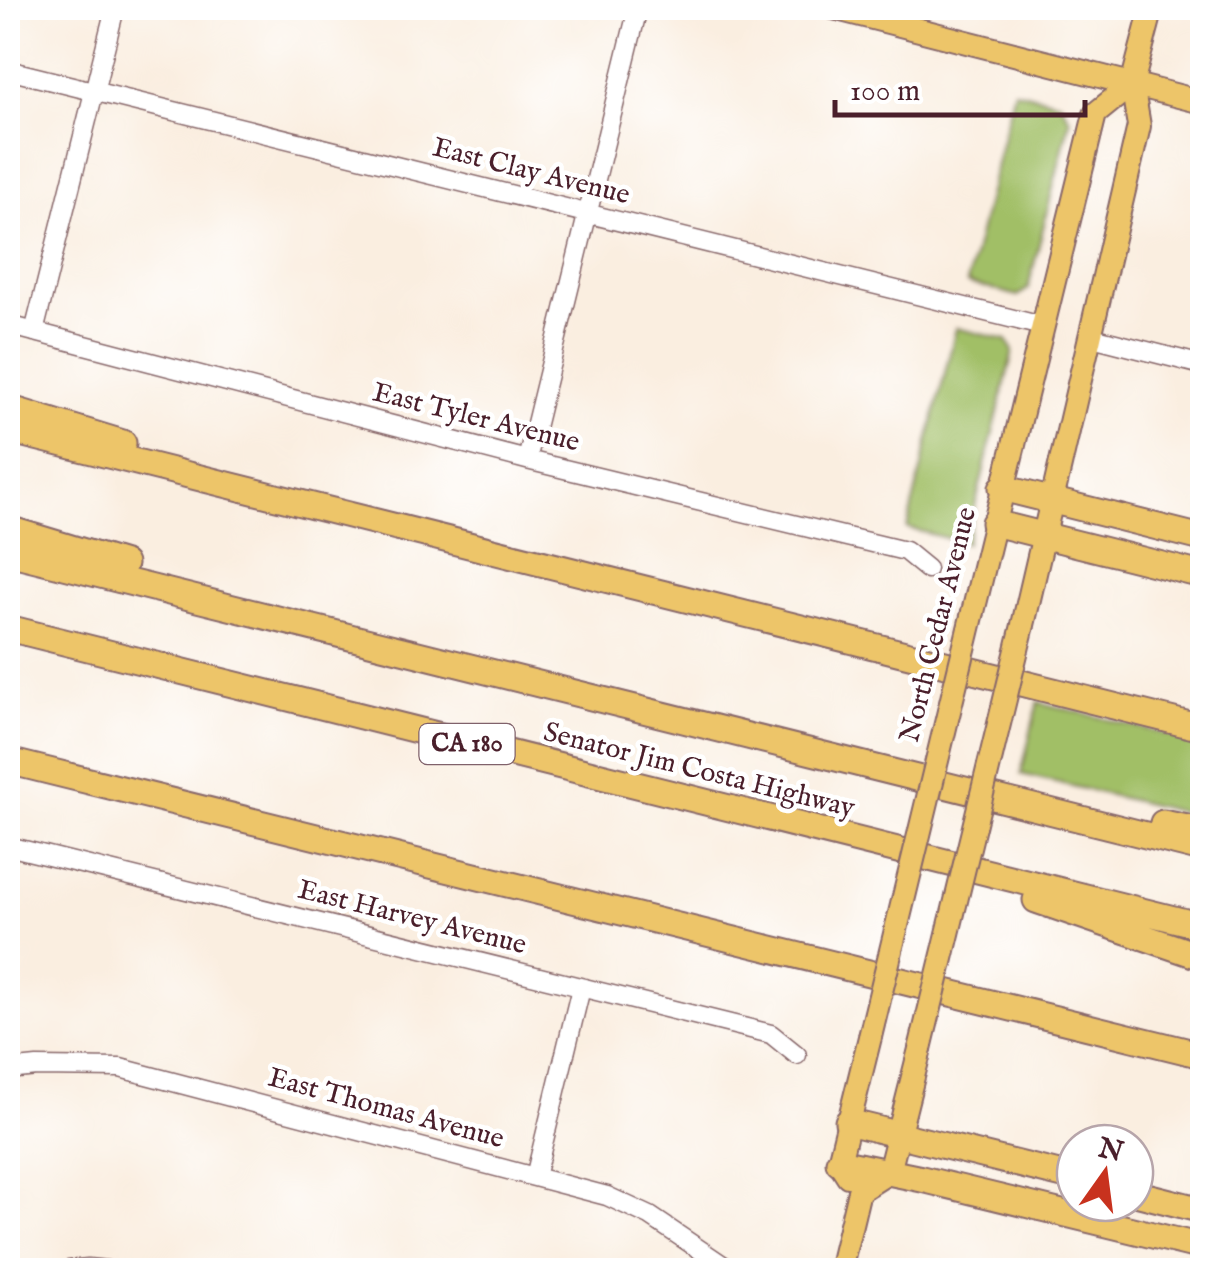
<svg xmlns="http://www.w3.org/2000/svg" width="1210" height="1278" viewBox="0 0 1210 1278" font-family="'IM FELL English',serif">
	<style>
		.green { fill: #a1bf66; stroke: #766f48; stroke-width: 2.5 }
		.lines { fill: none; stroke-linecap: round; stroke-linejoin: round }
		.minor-casing { stroke: #88676a; stroke-width: 21 }
		.major-casing { stroke: #88676a; stroke-width: 26 }
		.highway-casing { stroke: #88676a; stroke-width: 29 }
		.minor { stroke: #fff; stroke-width: 18 }
		.major { stroke: #edc569; stroke-width: 22 }
		.highway { stroke: #edc569; stroke-width: 25 }
		.major-bridge-casing { stroke: #88676a; stroke-width: 26; stroke-linecap: butt }
		.major-bridge { stroke: #edc569; stroke-width: 22 }
		.labels { text-anchor: middle; dominant-baseline: central; stroke-width: 9; stroke-linejoin: round; paint-order: stroke }
		.shield { fill: #fff; stroke: #80626b; stroke-width: 2.5 }
		.shield-label { font-size: 25px; font-weight: bold; fill: #4a1f2b }
		.street-label { font-size: 28px; fill: #4a1f2b; stroke: #fff }
	</style>
	<rect width="100%" height="100%" fill="#fff"/>
	<filter id="ink" filterUnits="userSpaceOnUse"><feTurbulence type="fractalNoise" baseFrequency=".01" numOctaves="2"/><feDisplacementMap in="SourceGraphic" scale="20" xChannelSelector="R" yChannelSelector="G"/><feConvolveMatrix kernelMatrix="1 2 1 2 8 2 1 2 1" color-interpolation-filters="sRGB"/></filter>
	<filter id="wash" filterUnits="userSpaceOnUse"><feTurbulence type="fractalNoise" baseFrequency=".0048" numOctaves="4" result="noise"/><feDisplacementMap in="SourceGraphic" scale="40" xChannelSelector="R" yChannelSelector="G"/><feGaussianBlur stdDeviation="2.25" result="paint"/><feColorMatrix in="noise" values="0 0 0 0 0 0 0 0 0 0 0 0 0 0 0 0 0 1.4 0 .05"/><feComposite in="paint" operator="in"/></filter>
	<g filter="url(#wash)">
		<rect width="100%" height="100%" fill="#faeee0"/>
		<!-- green -->
		<path class="green" d="M1014 90 1060 102 1070 119 1028 289 1018 296 967 283Z
			M956 328 1007 340 1013 351 966 543 907 528Z
			M1038 702 1202 743V817L1021 774Z"/>
	</g>
	<g filter="url(#ink)">
		<g class="lines">
			<!-- minor casing -->
			<g class="minor-casing">
				<path id="minor" d="M8 70 1042 326
					M8 325 527 460 905 551 927 569
					M34 332 115 8
					M1092 337 1202 365
					M527 460 638 8
					M8 846 771 1034 797 1055
					M8 1070 37 1067 120 1068 607 1196 650 1216 730 1270
					M535 1177 581 988
					M68 1270 88 1268 107 1270"/>
			</g>
			<!-- major casing -->
			<g class="major-casing">
				<path id="major" d="M833 8 1202 102
					M973 612 1095 114 1132 84
					M1023 625 1139 126 1132 84 1152 8
					M848 1176 839 1162 870 1037
					M840 1270 859 1191 889 1172 920 1049"/>
			</g>
			<!-- highway casing -->
			<g class="highway-casing">
				<path id="highway" d="M8 408 123 443
					M8 430 1202 728
					M1002 488 1202 538
					M994 523 1202 575
					M8 529 124 564
					M8 552 1202 849
					M8 628 1202 926
					M8 761 1202 1055
					M1163 823 1202 831
					M1036 900 1202 957
					M848 1122 1075 1178
					M839 1162 922 1179 1202 1247
					M1135 1193 1202 1210"/>
			</g>
			<!-- minor -->
			<use href="#minor" class="minor"/>
			<!-- major -->
			<use href="#major" class="major"/>
			<!-- highway -->
			<use href="#highway" class="highway"/>
			<!-- major-bridge casing -->
			<g class="major-bridge-casing">
				<path id="major-bridge" d="M870 1037 973 612
					M920 1049 1023 625"/>
			</g>
			<!-- major-bridge -->
			<use href="#major-bridge" class="major-bridge"/>
		</g>
	</g>
	<g class="labels">
		<!-- shield labels -->
		<rect class="shield" x="419.5" y="724" width="95" height="40" rx="8"/>
		<g class="shield-label">
			<text x="467" y="744">CA 180</text>
		</g>
		<!-- street labels -->
		<g class="street-label">
			<text transform="translate(531 172) rotate(14)">East Clay Avenue</text>
			<text transform="translate(476 418) rotate(14)">East Tyler Avenue</text>
			<text transform="translate(939 625) rotate(-76)">North Cedar Avenue</text>
			<text transform="translate(699 771) rotate(14)">Senator Jim Costa Highway</text>
			<text transform="translate(412 918) rotate(14)">East Harvey Avenue</text>
			<text transform="translate(386 1109) rotate(15)">East Thomas Avenue</text>
		</g>
	</g>
	<!-- margin -->
	<rect width="1210" height="1278" fill="none" stroke="#fff" stroke-width="40"/>
	<!-- north arrow -->
	<g transform="translate(1105 1173) rotate(14)"><circle r="48" fill="#ffffff" stroke="#b7a5aa" stroke-width="2.5"/>
	<path d="M0-8L18 38L0 25L-18 38Z" fill="#c8321e"/>
	<text y="-15" font-size="28" font-weight="bold" text-anchor="middle" fill="#4a1f2b">N</text>
	</g>
	<!-- scale -->
	<path d="M835 100v15h250v-15" fill="none" stroke="#4a1f2b" stroke-width="5"/>
	<text x="850" y="100" font-size="30" fill="#4a1f2b" stroke="#ffffff" stroke-width="8" paint-order="stroke">100 m</text>
</svg>
